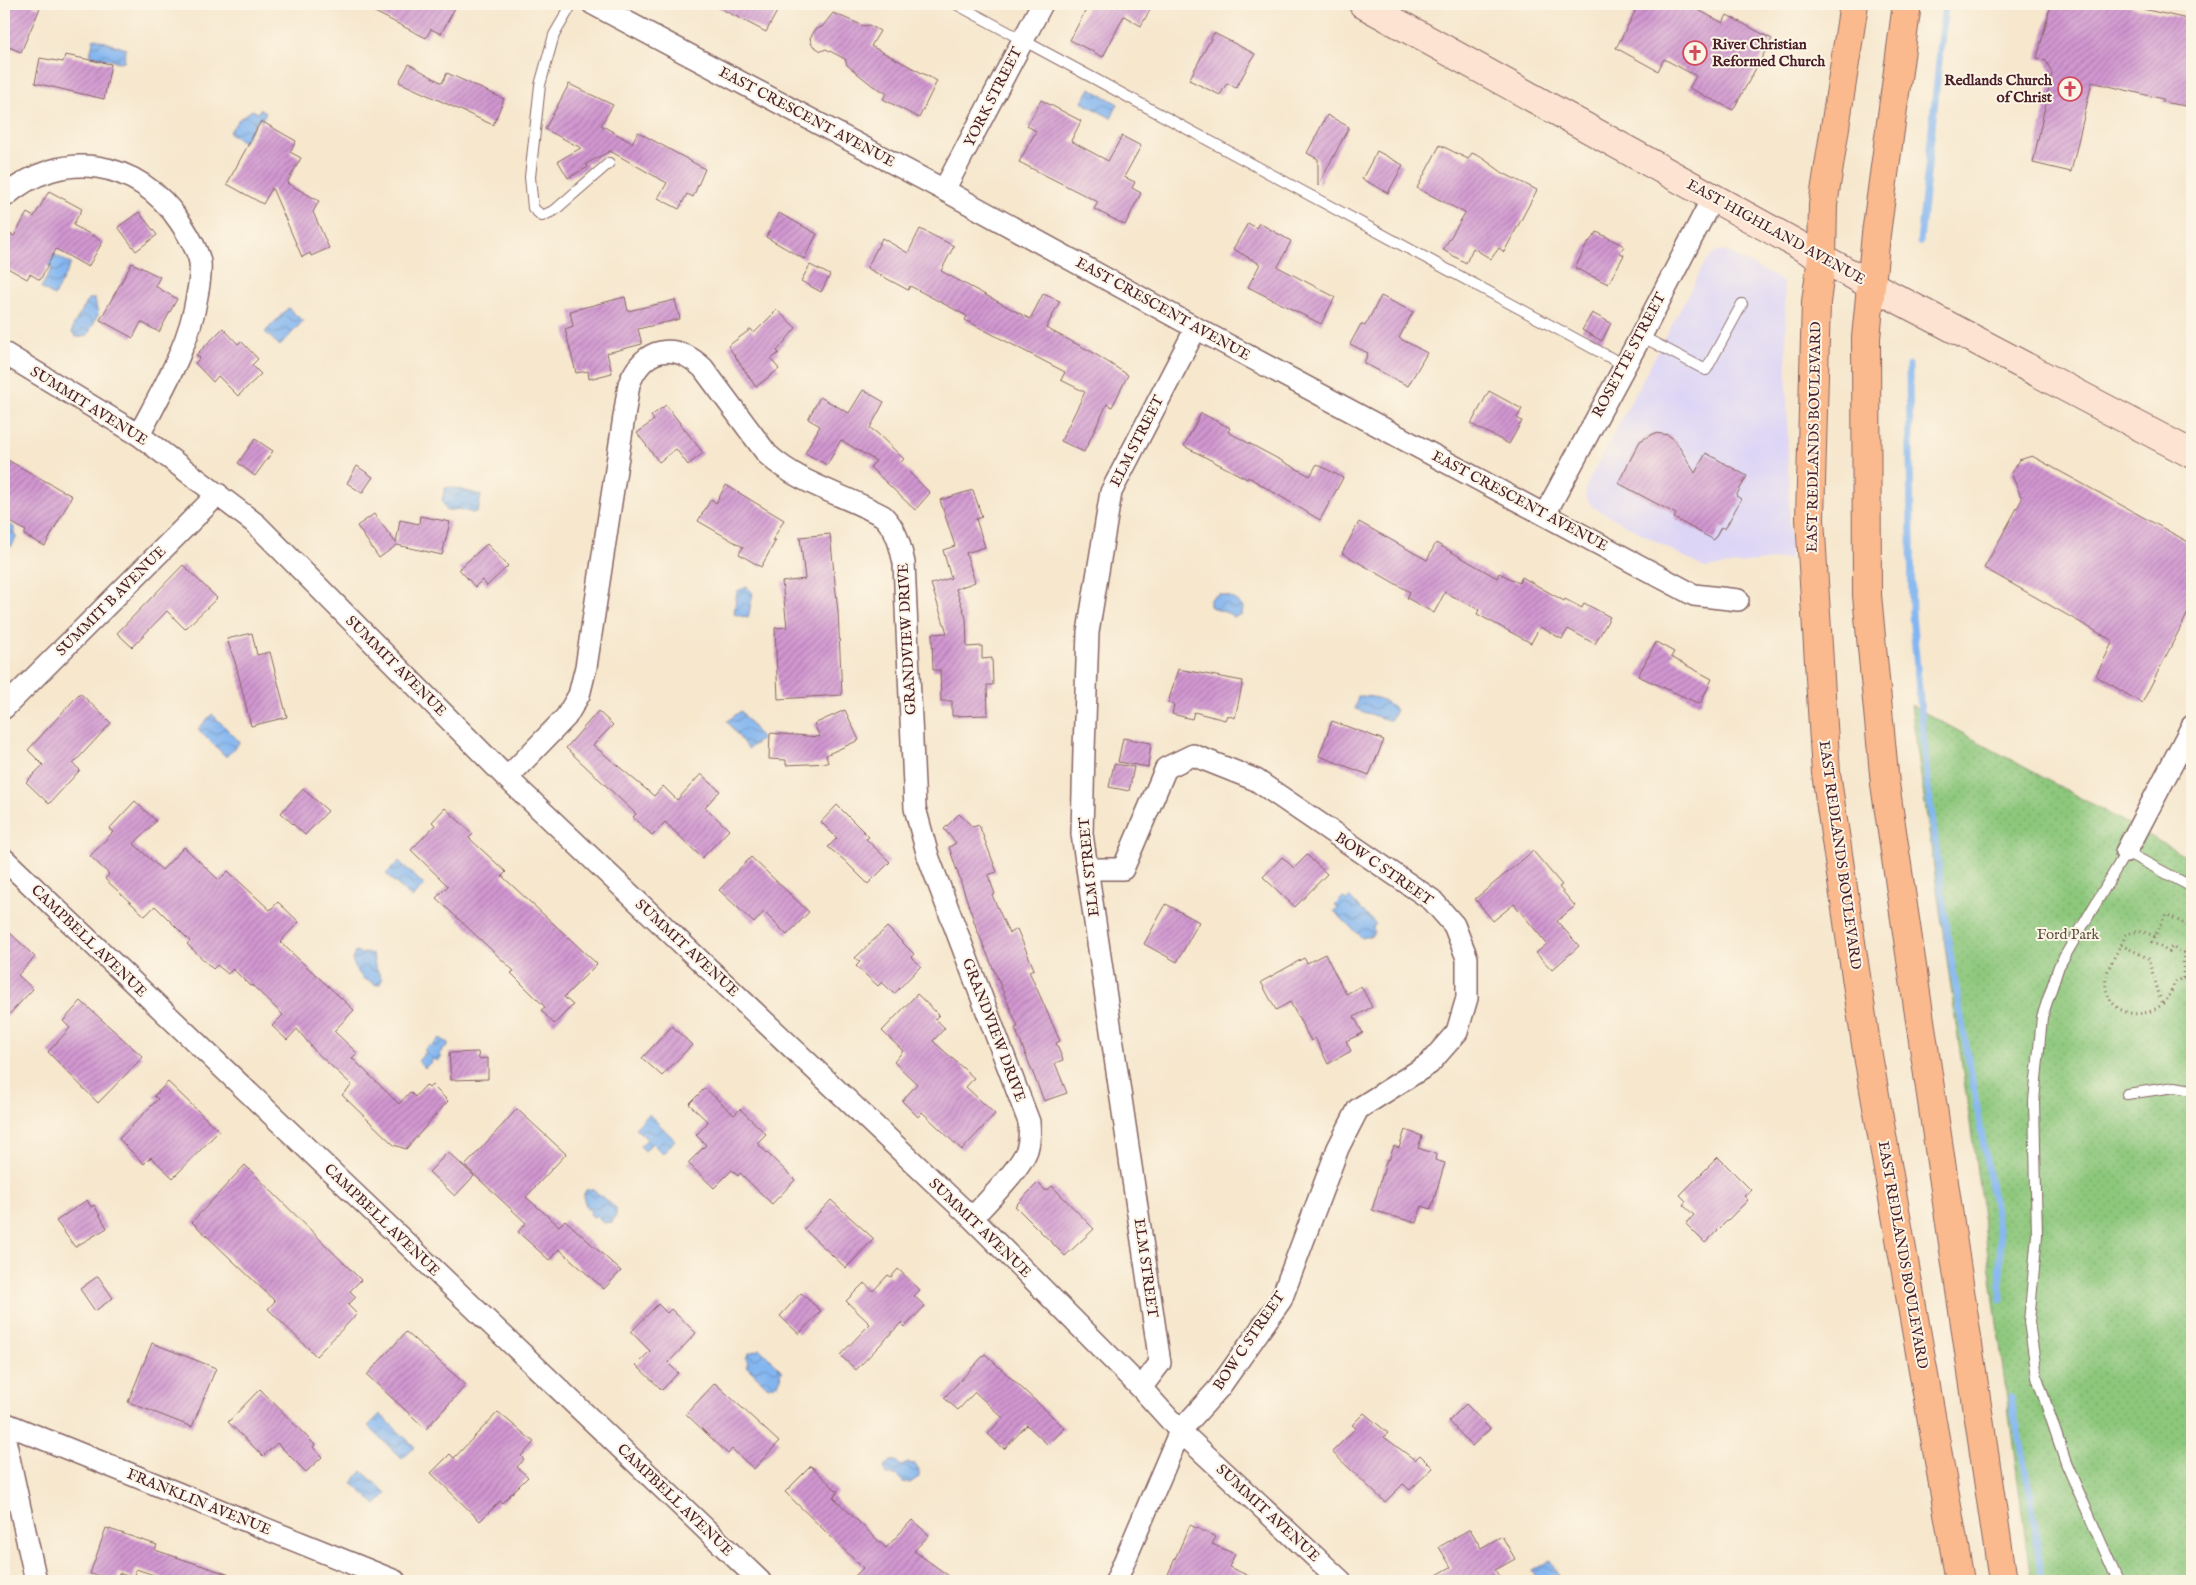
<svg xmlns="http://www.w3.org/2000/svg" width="2196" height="1585" viewBox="0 0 2196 1585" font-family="'IM FELL English',serif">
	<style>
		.built { fill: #ddd5f6 }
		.park { fill: url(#park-dots); stroke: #6b7354 }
		.water { fill: url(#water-waves); stroke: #666a8e }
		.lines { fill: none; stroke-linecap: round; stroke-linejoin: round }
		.stream { stroke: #83b6f0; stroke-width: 7 }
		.building { fill: url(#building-hatch) }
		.lane-casing { stroke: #866564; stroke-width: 12 }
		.street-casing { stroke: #866564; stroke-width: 24 }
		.secondary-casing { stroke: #866564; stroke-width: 30 }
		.primary-casing { stroke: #866564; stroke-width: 30 }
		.path { stroke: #866564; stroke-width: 3; stroke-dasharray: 1 4; stroke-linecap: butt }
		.lane { stroke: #fff; stroke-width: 10 }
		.street { stroke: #fff; stroke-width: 21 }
		.secondary { stroke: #fde3d1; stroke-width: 28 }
		.primary { stroke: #fbba8d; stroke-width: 28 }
		.labels { text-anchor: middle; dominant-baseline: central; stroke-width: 4; stroke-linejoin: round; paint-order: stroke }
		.poi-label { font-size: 15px; font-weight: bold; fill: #4a1f2b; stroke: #fcf5e5; text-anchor: start }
		.street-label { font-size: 15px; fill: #4a1f2b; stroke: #fcf5e5 }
		.park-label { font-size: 15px; fill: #5e5143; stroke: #fcf5e5 }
	</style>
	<defs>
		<pattern id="park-dots" width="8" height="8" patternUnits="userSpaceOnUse" patternTransform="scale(1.25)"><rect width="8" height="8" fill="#8cc77c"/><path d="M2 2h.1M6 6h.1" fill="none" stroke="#7aaa6b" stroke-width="1.8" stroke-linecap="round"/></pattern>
		<pattern id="water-waves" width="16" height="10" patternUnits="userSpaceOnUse" patternTransform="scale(1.25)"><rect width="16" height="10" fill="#83b6f0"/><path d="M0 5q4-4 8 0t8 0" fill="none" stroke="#6d93c3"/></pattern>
		<pattern id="building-hatch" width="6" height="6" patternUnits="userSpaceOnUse" patternTransform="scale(1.25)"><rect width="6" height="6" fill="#d197d1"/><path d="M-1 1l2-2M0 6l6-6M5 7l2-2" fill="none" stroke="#ac7baa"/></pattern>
	</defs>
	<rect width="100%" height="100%" fill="#fcf5e5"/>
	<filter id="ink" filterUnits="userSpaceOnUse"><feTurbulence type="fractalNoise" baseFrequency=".02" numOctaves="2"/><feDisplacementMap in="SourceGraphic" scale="10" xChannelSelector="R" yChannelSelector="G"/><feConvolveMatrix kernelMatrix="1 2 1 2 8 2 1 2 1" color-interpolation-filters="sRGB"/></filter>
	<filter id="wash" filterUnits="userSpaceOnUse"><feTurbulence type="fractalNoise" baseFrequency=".0096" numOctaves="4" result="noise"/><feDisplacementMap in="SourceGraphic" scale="20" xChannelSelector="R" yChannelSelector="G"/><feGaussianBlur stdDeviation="1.12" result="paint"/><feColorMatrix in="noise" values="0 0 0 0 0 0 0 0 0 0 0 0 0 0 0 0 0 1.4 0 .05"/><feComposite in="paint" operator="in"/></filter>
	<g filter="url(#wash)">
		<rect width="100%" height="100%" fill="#f6e7cd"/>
		<!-- built -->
		<path class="built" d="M1725 251 1775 277 1783 283 1785 293 1790 558 1705 568 1593 507 1585 497 1587 484 1706 261 1716 252Z"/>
		<!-- park -->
		<path class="park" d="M1911 705 2192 859V1581H2031L1978 1179Z"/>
		<!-- water -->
		<path class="water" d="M94 38 126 49 124 61 119 62 90 55Z
			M1090 88 1118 104 1111 118 1082 102Z
			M260 109 266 112 262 120 258 118 244 142 229 133 238 120 252 110 258 113Z
			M54 254 71 264 54 296 41 288 52 268 48 265Z
			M89 299H95L98 315 87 336 76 337 72 332 74 324Z
			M288 308 303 321 280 346 265 332Z
			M451 487 481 495 478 511 473 513 459 509 447 511 442 501 445 488Z
			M4 521 14 527V534L17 536 12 546 7 548 4 545Z
			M747 587 753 593 748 618 734 614 737 591Z
			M1219 594 1233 598 1243 607 1242 615 1234 617C1226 610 1218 612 1210 606V599Z
			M1358 696C1374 696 1384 698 1396 710L1390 721 1355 709Z
			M741 711 762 739 748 749 727 721Z
			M212 714 240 742 226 757 198 729Z
			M399 861 424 885 412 898 386 874Z
			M1343 897 1346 900 1349 897 1376 924 1373 927 1374 932 1372 935 1362 938 1334 911 1338 908 1335 905Z
			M355 952 361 954 367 952 373 955 375 966 382 979 380 984 375 985C371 981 368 981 364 979 359 975 354 965 352 960Z
			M440 1038 448 1043V1045L439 1054 442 1057 437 1061 434 1059 425 1068 418 1061 426 1052 424 1050 429 1045 431 1047Z
			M649 1114 675 1140 663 1154 652 1143 645 1151 640 1146 647 1139 635 1128Z
			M592 1189 616 1208V1215L612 1222 603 1223 597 1215 593 1217 590 1214 591 1210 587 1209 583 1196 586 1190Z
			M760 1349 782 1371 780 1373 781 1378 778 1384 768 1387 746 1366 748 1363 746 1358 749 1353Z
			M380 1414 415 1447 402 1459 368 1426Z
			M890 1461H896L901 1466 908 1463 915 1464 919 1471V1477L910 1483 903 1482 896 1475H887L884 1467Z
			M362 1471 387 1494 376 1505 352 1483Z
			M1550 1560 1562 1581H1538L1532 1571Z"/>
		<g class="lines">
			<!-- stream -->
			<path class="stream" d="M1920 242 1945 4
				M1909 365 1912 615 1928 786 1949 947 2000 1240 2001 1300
				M2011 1398 2031 1499 2042 1581"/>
		</g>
		<g id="blocks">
			<!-- building -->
			<path class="building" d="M7 4H30L40 8 21 52 4 45V11Z
				M359 4H457L441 34 431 29 426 38Z
				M712 4H781L766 32Z
				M1089 4H1153L1141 26 1124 16 1103 57 1070 40Z
				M1639 4H1687L1723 23 1727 15 1772 39 1733 110 1689 88 1696 76 1664 59 1658 71 1616 48Z
				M2051 4H2120L2192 20V107L2162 102 2163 99 2092 82 2071 172 2033 163 2052 73 2046 61 2037 58Z
				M833 13 864 26 869 25 880 31 871 46 937 81 919 118 883 99 887 93 873 86 847 65 845 59 826 49 821 51 812 45 810 38 816 29 822 27Z
				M1214 33 1255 54 1236 88 1227 83 1220 95 1189 80Z
				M65 55 111 64 104 99 35 83 40 58 63 62Z
				M409 64 442 83 447 73 504 99 493 125 399 82Z
				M569 84 613 105 601 125 632 143 638 132 705 169 693 197 687 194 679 209 658 198 667 183 610 151 586 164 588 167 568 178 558 161 581 148 545 129Z
				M1041 100 1081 121 1071 141 1108 161 1122 136 1141 146 1124 177 1135 182 1132 188 1141 193 1125 225 1094 209 1098 202 1019 162 1036 131 1027 126Z
				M1327 115 1349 127 1318 186V159L1307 153Z
				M261 121 296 141 290 152 301 158 287 183 319 201 313 212 329 248 311 256 310 253 302 257 272 188 263 204 227 184Z
				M1440 145 1468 159 1472 153 1481 157 1503 173 1537 190 1504 252 1499 248 1491 259 1473 248 1466 263 1443 250 1465 213 1417 188Z
				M1377 151 1403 165 1388 193 1362 179Z
				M49 191 82 209 73 225 103 241 88 267 56 249 40 280 30 274 27 279 4 266V231L14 236 27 213 34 217Z
				M139 212 157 235 136 251 118 227Z
				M779 213 817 234 804 259 766 237Z
				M1248 223 1256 228 1259 223 1291 241 1278 267 1335 297 1321 324 1248 287 1260 264 1233 249Z
				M920 229 954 246 941 271 1030 319 1043 294 1060 301 1046 328 1092 352 1128 375 1112 407 1107 404 1084 452 1061 441 1085 392 1061 380 1065 372 965 320 967 316 910 286 908 290 867 268 882 238 908 253Z
				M1597 232 1624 246 1620 253 1624 255 1608 284 1575 268 1586 246Z
				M132 263 160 277 155 286 177 299 159 332 141 322 133 338 100 320Z
				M810 265 830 275 821 292 801 281Z
				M1381 296 1413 312 1399 338 1427 353 1408 386 1364 363 1368 353 1350 344 1361 324 1365 326Z
				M625 297 628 311 675 300 680 319 638 329 642 344 607 353 612 373 589 379 588 371 576 373 565 329 573 326 570 311Z
				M777 310 796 328 777 351 779 353 771 359 779 369 756 387 728 346 751 329 754 333Z
				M1592 313 1611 323 1602 341 1582 330Z
				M223 328 238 344 241 341 258 359 252 365 261 374 238 396 218 376 213 382 195 363 200 358 196 355Z
				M863 390 884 402 870 428 877 433 904 459 900 463 930 493 915 510 870 467 876 461 841 440 827 465 805 453 820 426 808 419 820 397 849 413Z
				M1489 391 1522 409 1517 418 1522 421 1509 444 1471 424Z
				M666 405 703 453 688 465 676 449 659 462 637 433 654 420 651 416Z
				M1201 413 1230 428 1228 432 1310 476 1317 464 1343 478 1320 520 1248 477 1247 479 1184 446Z
				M1655 433 1668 435 1675 440 1695 473 1706 453 1747 476 1736 496 1741 499 1725 529 1721 527 1714 540 1674 518 1676 514 1618 483 1640 441Z
				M255 439 273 451 255 476 238 463Z
				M2032 456 2192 544V605L2142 703 2096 676 2113 641 1984 568 2022 499 2011 473 2019 460Z
				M4 458 72 496 45 546 24 535 26 531 4 518Z
				M357 466 373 477 362 493 347 483Z
				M726 485 784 520 772 541 776 540 761 567 739 554 743 547 698 521 711 499 716 503Z
				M973 490 982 517 976 519 985 547 966 553 975 582 956 589 966 618 967 647 982 646V659L992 658 993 685H987L988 715 952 716V701H941L940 670H933L932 634 947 633 931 584 951 578 943 550 955 546 940 500Z
				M374 514 396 543 400 520 419 524 420 516 450 522 442 555 397 545 379 558 357 526Z
				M1359 522 1427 560 1436 543 1497 578 1499 573 1519 583 1522 577 1564 601 1565 599 1582 608 1584 603 1610 617 1595 644 1568 629 1562 639 1540 627 1531 643 1477 614 1479 610 1445 592 1434 613 1407 598 1410 592 1342 553Z
				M830 534 838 612 842 695 778 699 775 628 787 627 782 582 805 579 800 537Z
				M487 544 508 566 487 586 482 580 475 587 459 569Z
				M183 565 217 598 185 629 167 611 132 647 117 633Z
				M252 633 257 655 270 652 287 717 251 726 236 665 227 639Z
				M1656 642 1674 652 1671 657 1712 679 1700 704 1638 676Z
				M1178 669 1243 681 1235 718 1227 715 1225 720 1194 712 1192 719 1172 714 1174 705 1168 703Z
				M80 693 111 723 73 764 80 770 49 804 26 782 43 765 28 750Z
				M845 710 859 740 826 755 828 763 786 765V760L769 759 770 733 820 737 814 724Z
				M598 711 613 725 593 745 654 796 663 786 677 800 701 774 720 791 705 807 729 830 702 858 665 822 652 835 633 817 636 814 566 748Z
				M1332 721 1384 740 1369 775 1319 756Z
				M1123 738 1151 743 1148 767 1118 762Z
				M1114 764 1134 767 1129 791 1109 787Z
				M303 789 328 811 305 835 281 813Z
				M135 801 156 821 134 844 162 870 184 847 219 880 228 871 270 910 278 902 299 922 280 942 354 1010 334 1031 357 1053 352 1058 399 1104 410 1092 415 1097 426 1085 429 1088 432 1085 448 1101 406 1149 394 1145 342 1095 352 1085 315 1051 297 1029 287 1040 272 1026 283 1015 252 985 250 986 233 969 228 974 217 965 213 969 187 944 190 941 155 906 145 916 105 879 109 874 90 856 113 832 109 829Z
				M837 805 869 837 866 839 890 862 868 884 844 860 828 847 837 838 821 822Z
				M445 808 473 834 469 838 506 872 502 876 597 964 564 997 573 1005 554 1024 541 1010 545 1007 511 973 514 971 436 898 448 886 411 850 435 825 432 822Z
				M959 814 973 827 979 825 997 872 988 875 995 894 992 895 1009 933 1017 929 1034 969 1029 971 1060 1041 1056 1043 1063 1060 1055 1063 1067 1093 1044 1101 1015 1028 1018 1027 977 930 949 847 956 843 944 829Z
				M1533 851 1562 885 1559 887 1575 906 1557 921 1579 946 1552 970 1536 953 1547 944 1514 904 1493 921 1475 899Z
				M1307 855 1327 874 1295 907 1263 877 1282 857 1294 868Z
				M751 857 809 912 787 935 764 912 754 923 719 890Z
				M1166 904 1199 922 1177 962 1144 944Z
				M4 927 35 957 18 975 33 989 4 1020Z
				M887 927 914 954 911 957 921 966 894 994 882 982 878 986 856 966 860 962 855 958Z
				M1325 954 1346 994 1361 986 1372 1007 1354 1017 1363 1033 1346 1041 1351 1051 1328 1064 1315 1038 1311 1041 1290 1002 1276 1010 1261 982 1304 958 1307 963Z
				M917 994 939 1015 935 1019 945 1028 933 1041 974 1078 966 1087 995 1114 962 1150 922 1112 918 1117 902 1101 917 1084 894 1062 903 1051 882 1031Z
				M81 1001 143 1057 98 1103 48 1052 70 1028 63 1021Z
				M672 1026 692 1045 662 1076 642 1058Z
				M478 1052 479 1059 488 1058V1079L451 1080 449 1053Z
				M168 1082 219 1131 173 1178 151 1157 144 1164 119 1139 158 1099 154 1096Z
				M705 1088 734 1115 740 1109 766 1134 757 1143 795 1180 772 1204 740 1173 738 1176 732 1170 714 1188 688 1163 706 1145 696 1135 708 1122 689 1104Z
				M517 1109 566 1154 526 1197 559 1226 565 1220 621 1271 604 1289 559 1249 549 1260 518 1232 526 1223 465 1166Z
				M1405 1130 1422 1136 1418 1148 1436 1154 1435 1160 1445 1163 1431 1209 1422 1206 1416 1223 1372 1210 1387 1159 1389 1160 1394 1146 1399 1148Z
				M448 1152 474 1176 455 1196 429 1172Z
				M1718 1157 1751 1190 1744 1196 1748 1200 1705 1243 1686 1224 1694 1215 1683 1205 1686 1201 1680 1195Z
				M245 1165 361 1280 350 1291 356 1297 348 1305 357 1314 316 1356 268 1309 275 1301 192 1222Z
				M1038 1183 1046 1191 1052 1186 1094 1229 1065 1256 1015 1206Z
				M87 1200 91 1207 94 1205 107 1228 75 1247 56 1221Z
				M831 1200 874 1239 846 1268 804 1229Z
				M898 1269 920 1290 914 1296 925 1306 905 1327 901 1323 856 1370 840 1355 870 1324 846 1301 864 1283 873 1291 888 1275 891 1277Z
				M98 1276 113 1298 95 1311 80 1289Z
				M801 1293 821 1311 799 1334 780 1316Z
				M658 1304 667 1313 671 1309 696 1333 668 1363 678 1373 662 1390 636 1365 650 1351 631 1332Z
				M406 1332 466 1385 426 1429 367 1375Z
				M152 1343 216 1368 192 1427 128 1402Z
				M985 1354 1065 1428 1048 1445 1027 1425 1004 1449 988 1434 1003 1418 975 1392 958 1410 944 1398Z
				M715 1383 779 1442 754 1469 732 1449 728 1454 686 1414Z
				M260 1389 315 1445 313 1447 322 1457 306 1472 277 1443 263 1456 228 1422Z
				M1466 1404 1490 1429 1472 1446 1449 1421Z
				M498 1412 534 1442 521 1456 524 1459 517 1467 528 1477 502 1503 500 1501 480 1521 431 1473 450 1454 454 1458Z
				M1364 1413 1388 1433 1384 1437 1415 1460 1420 1455 1433 1468 1410 1490 1403 1484 1385 1502 1332 1452 1356 1428 1352 1425Z
				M811 1466 838 1492 833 1497 886 1548 912 1520 929 1535 914 1551 956 1581H850L863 1568 785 1492Z
				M1190 1525 1216 1537 1212 1544 1235 1554 1229 1567 1260 1581H1165Z
				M106 1528 157 1545 155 1550 239 1578V1581H173L136 1569 133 1578 119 1573 117 1579 90 1574Z
				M1470 1529 1481 1548 1502 1536 1515 1559 1495 1570 1502 1581H1426L1451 1567 1439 1547Z"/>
		</g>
	</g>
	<g filter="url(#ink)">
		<use href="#blocks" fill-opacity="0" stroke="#866564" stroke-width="1"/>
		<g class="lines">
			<!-- lane casing -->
			<g class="lane-casing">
				<path id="lane" d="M572 4 554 35 540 85 530 177 533 208 542 216 555 210 609 163
					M956 4 1624 365
					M1641 336 1706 370 1742 304
					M2127 1094 2175 1087 2192 1090
					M2118 1581 2066 1463 2037 1377 2029 1322 2037 1235 2034 1101 2042 1017 2059 966 2126 852 2192 887"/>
			</g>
			<!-- street casing -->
			<g class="street-casing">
				<path id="street" d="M593 4 944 190 1196 328 1694 595 1738 600
					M944 190 1042 4
					M4 197C61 147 138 159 180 222 188 234 197 248 200 262 201 273 199 286 197 296 189 347 162 390 139 435
					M4 353 139 435 256 524 507 778 972 1218 1141 1388 1180 1431 1341 1581
					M1545 514 1641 336 1713 197
					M4 708 218 494
					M507 778 566 717 579 695 586 667 629 384C644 347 674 341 703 368L767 454C799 484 845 495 883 516 897 530 900 545 904 563L915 808 928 856 1029 1122C1030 1132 1030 1140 1027 1150 1020 1169 987 1202 972 1218
					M2126 852 2192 726
					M4 859 760 1581
					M1087 869H1123L1166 768 1193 755 1256 780 1432 900 1454 925 1467 958V998L1457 1032 1429 1064 1358 1109 1338 1148 1281 1300 1219 1388 1180 1431 1116 1581
					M1141 1388 1160 1363 1082 834 1084 750 1088 632 1111 492 1196 328
					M4 1423 395 1581
					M4 1435 36 1581"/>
			</g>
			<!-- secondary casing -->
			<g class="secondary-casing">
				<path id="secondary" d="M1363 4 1871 285 2192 454"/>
			</g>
			<!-- primary casing -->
			<g class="primary-casing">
				<path id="primary" d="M1854 4 1823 205 1822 257 1816 302 1810 519 1826 773 1866 1044 1960 1581
					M1907 4 1876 234 1866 338 1867 595 1885 784 2003 1581"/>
			</g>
			<!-- path -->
			<path class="path" d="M2155 936C2144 932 2137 929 2126 935 2121 946 2108 966 2106 977 2101 1024 2166 1026 2174 982L2183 978 2192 982
				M2121 945 2148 958 2162 1004
				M2183 978 2184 953 2172 946 2169 952 2152 942 2166 914 2192 928"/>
			<!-- lane -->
			<use href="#lane" class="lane"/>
			<!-- street -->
			<use href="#street" class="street"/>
			<!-- secondary -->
			<use href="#secondary" class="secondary"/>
			<!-- primary -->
			<use href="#primary" class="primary"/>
		</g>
	</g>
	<!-- icons -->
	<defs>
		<g id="church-ring" transform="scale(1.25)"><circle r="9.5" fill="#fcf5e5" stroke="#d1495b" stroke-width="1.5"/><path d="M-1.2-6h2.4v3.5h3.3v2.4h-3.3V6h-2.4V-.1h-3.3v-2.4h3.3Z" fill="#d1495b"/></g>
	</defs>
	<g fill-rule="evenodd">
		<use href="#church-ring" x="1695" y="53"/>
		<use href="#church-ring" x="2070" y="89"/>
	</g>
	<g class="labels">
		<!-- poi labels -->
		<g class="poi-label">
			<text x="1712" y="44">River Christian<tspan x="1712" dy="17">Reformed Church</tspan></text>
			<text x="2052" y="80" text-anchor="end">Redlands Church<tspan x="2052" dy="17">of Christ</tspan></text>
		</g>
		<!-- street labels -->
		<g class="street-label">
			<text transform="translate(993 97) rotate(-63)">YORK STREET</text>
			<text transform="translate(807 117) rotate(28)">EAST CRESCENT AVENUE</text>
			<text transform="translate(1776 232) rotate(29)">EAST HIGHLAND AVENUE</text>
			<text transform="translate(1163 309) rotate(29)">EAST CRESCENT AVENUE</text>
			<text transform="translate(1629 355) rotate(-62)">ROSETTE STREET</text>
			<text transform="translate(89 406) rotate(32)">SUMMIT AVENUE</text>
			<text transform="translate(1814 437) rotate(-89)">EAST REDLANDS BOULEVARD</text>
			<text transform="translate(1137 441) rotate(-63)">ELM STREET</text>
			<text transform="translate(1520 501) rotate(28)">EAST CRESCENT AVENUE</text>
			<text transform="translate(111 601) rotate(-45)">SUMMIT B AVENUE</text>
			<text transform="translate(907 639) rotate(-93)">GRANDVIEW DRIVE</text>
			<text transform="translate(396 666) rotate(45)">SUMMIT AVENUE</text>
			<text transform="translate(1840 855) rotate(82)">EAST REDLANDS BOULEVARD</text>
			<text transform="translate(1089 867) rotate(-96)">ELM STREET</text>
			<text transform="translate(1384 869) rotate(35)">BOW C STREET</text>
			<text transform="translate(89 941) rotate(44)">CAMPBELL AVENUE</text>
			<text transform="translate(687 948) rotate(43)">SUMMIT AVENUE</text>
			<text transform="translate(994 1030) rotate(69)">GRANDVIEW DRIVE</text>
			<text transform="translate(382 1220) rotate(44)">CAMPBELL AVENUE</text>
			<text transform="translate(980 1228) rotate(44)">SUMMIT AVENUE</text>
			<text transform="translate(1903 1255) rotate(80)">EAST REDLANDS BOULEVARD</text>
			<text transform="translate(1146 1268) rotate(82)">ELM STREET</text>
			<text transform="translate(1249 1341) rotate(-56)">BOW C STREET</text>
			<text transform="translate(675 1500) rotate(44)">CAMPBELL AVENUE</text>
			<text transform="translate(199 1502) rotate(22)">FRANKLIN AVENUE</text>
			<text transform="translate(1268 1513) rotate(43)">SUMMIT AVENUE</text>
		</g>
		<!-- park labels -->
		<g class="park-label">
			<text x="2068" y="934">Ford Park</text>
		</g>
	</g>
	<!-- margin -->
	<rect width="2196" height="1585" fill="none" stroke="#fcf5e5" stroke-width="20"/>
</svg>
